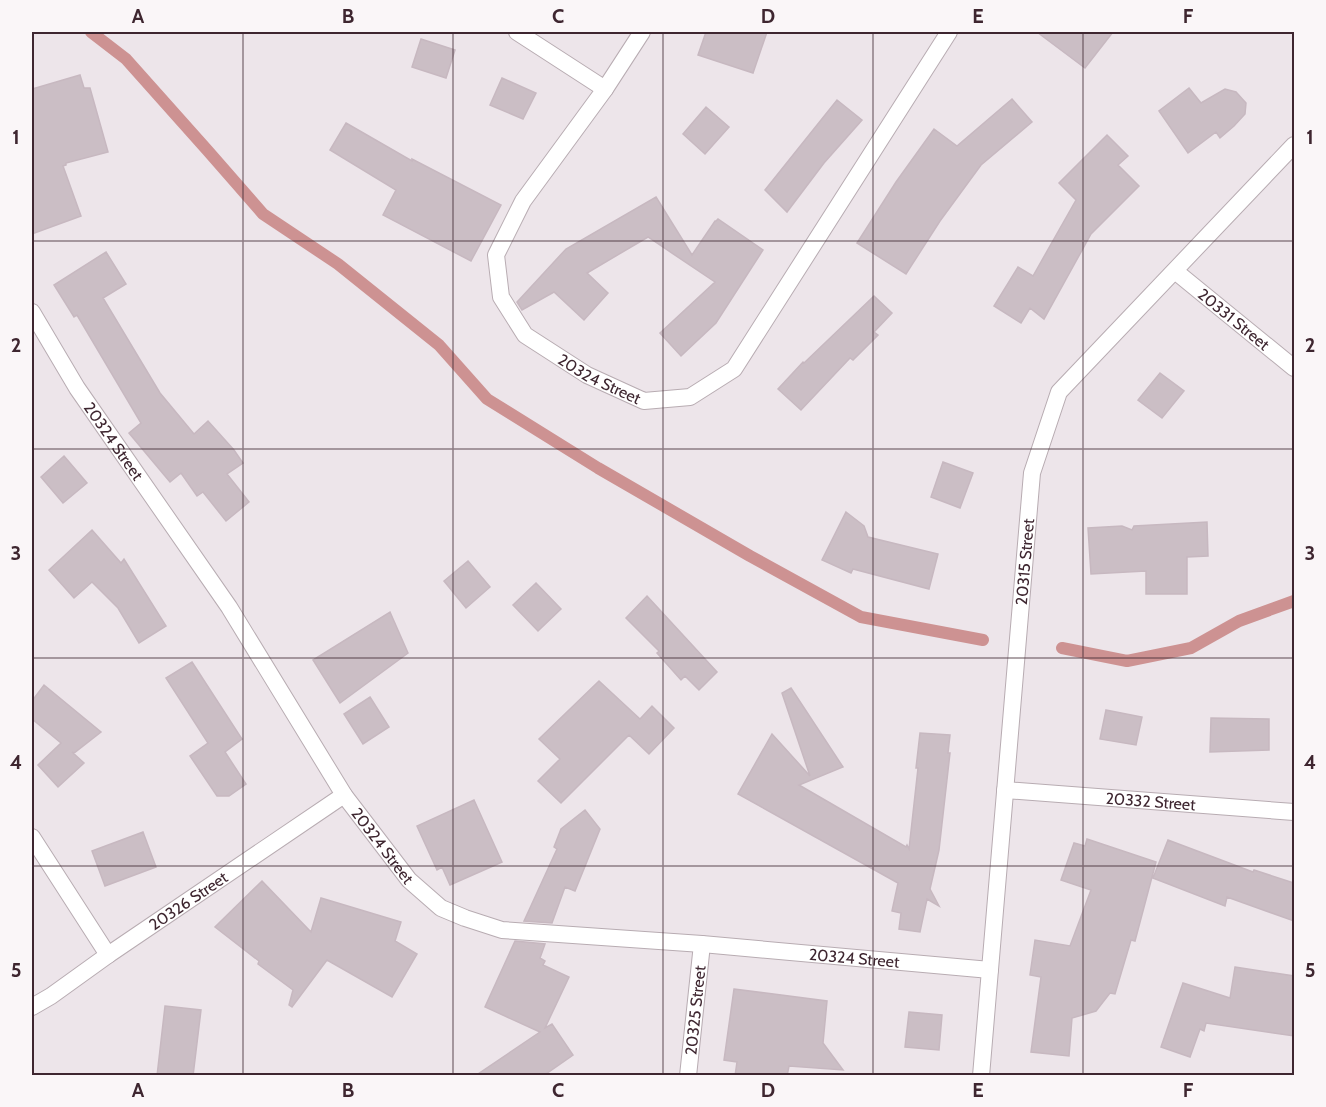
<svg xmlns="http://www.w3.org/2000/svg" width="1326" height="1107" viewBox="0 0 1326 1107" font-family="Cabin,sans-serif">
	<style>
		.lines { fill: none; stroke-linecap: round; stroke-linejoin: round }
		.stream { stroke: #cd9292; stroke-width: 12 }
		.building { fill: #cbbec5; stroke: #c7b8c0; stroke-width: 1.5 }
		.minor-casing { stroke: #b8acb2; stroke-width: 18 }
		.minor { stroke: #fff; stroke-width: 16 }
		.grid { fill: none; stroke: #3e2630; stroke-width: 1.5; stroke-opacity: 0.55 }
		.labels { text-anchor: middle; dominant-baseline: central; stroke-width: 6; stroke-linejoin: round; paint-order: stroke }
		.street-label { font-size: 16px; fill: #3e2630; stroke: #faf6f8 }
		.neatline { fill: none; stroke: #3e2630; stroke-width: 2 }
		.grid-label { font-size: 20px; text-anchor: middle; font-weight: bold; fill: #3e2630 }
	</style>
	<rect width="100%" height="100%" fill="#ede5ea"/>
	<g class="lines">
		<!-- stream -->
		<path class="stream" d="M91 32 126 59 208 151 263 214 338 264 439 345 487 399 598 468 750 556 861 617 983 640
			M1062 648 1127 661 1191 648 1239 621 1294 601"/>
	</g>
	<!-- building -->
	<path class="building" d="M706 32H767L753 73 698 55Z
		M1037 32H1113L1085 68Z
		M421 39 455 50 446 78 412 67Z
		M80 75 84 88H90L108 152 66 163V165L63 166 81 216 32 234V89Z
		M502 78 536 93 523 119 490 105Z
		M1189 88 1201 103 1225 89 1236 92 1246 103 1245 114 1234 126 1220 138 1216 132 1188 153 1159 111Z
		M1012 99 1032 122 981 165 940 221 906 274 857 243 896 182 934 129 957 146Z
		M837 100 862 120 824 163 787 212 765 190Z
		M706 107 729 127 705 154 683 134Z
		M346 123 412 161V159L501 205 471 261 383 215 396 190 330 150Z
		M1107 135 1128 156 1118 165 1139 186 1091 234 1044 319 1030 308 1021 323 994 306 1018 267 1033 276 1076 200 1059 183Z
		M656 197 692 255 715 221H716L718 219 763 250 716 323 681 356 660 333 715 282 648 237 587 273 608 293 584 320 554 292 522 310 517 302 566 249Z
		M106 252 126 284 103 298 160 393 194 434 208 421 234 450 243 463 227 474 249 502 226 521 203 492 197 496 181 473 170 482 129 433 141 423 77 315 74 317 54 285Z
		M874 296 892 313 874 332 878 335 853 360 850 358 801 410 778 389 803 362 804 363Z
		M1160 373 1184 391 1162 418 1138 400Z
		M64 456 87 483 63 503 41 477Z
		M943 462 973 473 960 508 931 497Z
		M846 512 864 526 868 537 938 554 929 589 853 569 851 573 822 560Z
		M1207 522 1208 556 1187 557V594H1146V571L1091 574 1088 528 1122 526 1132 530 1134 526Z
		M92 530 121 563 124 559 166 626 139 643 118 608 92 582 74 598 49 570Z
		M468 561 490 587 466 608 444 581Z
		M536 583 561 609 538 631 513 605Z
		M647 596 717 672 699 690 685 676 681 680 657 653 659 651 626 618Z
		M390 612 408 653 340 703 313 660Z
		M192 662 242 739 225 752 246 784 229 796H217L190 756 208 743 166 678Z
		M599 681 640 719 652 706 674 728 649 754 629 735 561 803 538 781 560 759 539 739Z
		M44 685 101 732 74 753 72 752 84 763 58 787 38 765 61 743 32 719V701Z
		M791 688 843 767 799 785 906 847 907 845 909 849 918 768H916L920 733 950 735 948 753H950L939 850 930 889 939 906 927 899 920 932 899 929 901 913 892 911 898 883 738 794 772 734 810 776 782 693Z
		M370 697 389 727 363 744 344 714Z
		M1106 710 1142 717 1136 745 1100 739Z
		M1211 718 1269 719V750L1210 752Z
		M474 800 502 862 450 885 442 867 437 870 417 826Z
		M585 810 600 829 575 891 565 887 552 923 524 921 557 849 554 847 561 829Z
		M143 832 156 867 105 886 92 851Z
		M1087 839 1156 862 1135 941 1131 940 1115 994 1110 993 1096 1011 1072 1018 1069 1056 1031 1052 1041 977 1030 975 1035 940 1070 946 1091 890 1061 880 1074 843 1085 846Z
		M1168 840 1253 872 1254 870 1294 883V921L1227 897 1225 906 1153 878Z
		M262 881 311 932 321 898 401 922 395 941 417 954 392 997 327 960 292 1007 289 1005 293 990 258 964 259 961 215 927Z
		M515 941 545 944 540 958 545 961 543 965 569 977 545 1028 552 1024 573 1055 543 1076H475L540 1032 485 1007Z
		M1235 967 1294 976V1036L1206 1023 1204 1031 1200 1029 1190 1057 1161 1047 1183 983 1230 998Z
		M734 989 827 1001 823 1043 843 1070 789 1066 787 1076H735L737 1062 724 1060Z
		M165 1006 201 1010 193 1076H157Z
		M909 1012 942 1015 939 1050 905 1047Z"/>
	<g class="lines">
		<!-- minor casing -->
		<g class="minor-casing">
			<g id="minor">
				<path d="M517 32 605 89"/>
				<path id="s1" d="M642 32 605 89 523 201 496 255 501 297 525 335 587 375 644 401 690 397 734 369 949 32"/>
				<path id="s2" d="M1175 271 1294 368"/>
				<path id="s3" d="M32 312 77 388 229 607 344 795 409 880 441 908 465 918 502 930 702 944 990 970"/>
				<path id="s4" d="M1005 790 1294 812"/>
				<path d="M32 837 108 955"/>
				<path id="s5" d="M32 1007 51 996 108 955 344 795"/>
				<path id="s6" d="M688 1076 702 944"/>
				<path id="s7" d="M981 1076 1032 473 1059 392 1294 145"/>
			</g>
		</g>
		<!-- minor -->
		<use href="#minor" class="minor"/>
	</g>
	<!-- grid -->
	<path class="grid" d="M243 32V1076M453 32V1076M663 32V1076M873 32V1076M1083 32V1076M32 241H1294M32 449H1294M32 658H1294M32 866H1294"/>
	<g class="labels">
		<!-- street labels -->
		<g class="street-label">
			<text stroke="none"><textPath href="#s2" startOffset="76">20331 Street</textPath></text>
			<text stroke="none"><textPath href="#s1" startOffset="441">20324 Street</textPath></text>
			<text stroke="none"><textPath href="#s3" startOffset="153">20324 Street</textPath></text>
			<text stroke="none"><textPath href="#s7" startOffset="516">20315 Street</textPath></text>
			<text stroke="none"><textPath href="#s4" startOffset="146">20332 Street</textPath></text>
			<text stroke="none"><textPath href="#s3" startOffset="639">20324 Street</textPath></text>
			<text stroke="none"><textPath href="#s5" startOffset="189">20326 Street</textPath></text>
			<text stroke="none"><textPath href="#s3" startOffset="1143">20324 Street</textPath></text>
			<text stroke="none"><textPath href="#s6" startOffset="66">20325 Street</textPath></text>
		</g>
	</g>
	<!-- border -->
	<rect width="1326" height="1107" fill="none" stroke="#faf6f8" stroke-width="66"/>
	<rect x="33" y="33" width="1260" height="1041" class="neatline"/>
	<g class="grid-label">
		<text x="138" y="23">A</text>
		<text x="348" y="23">B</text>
		<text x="558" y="23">C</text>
		<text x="768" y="23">D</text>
		<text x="978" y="23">E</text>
		<text x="1188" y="23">F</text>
		<text x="16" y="144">1</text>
		<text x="1310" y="144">1</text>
		<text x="16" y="352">2</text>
		<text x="1310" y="352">2</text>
		<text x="16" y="560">3</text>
		<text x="1310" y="560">3</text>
		<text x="16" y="769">4</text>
		<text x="1310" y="769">4</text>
		<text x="16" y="977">5</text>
		<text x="1310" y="977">5</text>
		<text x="138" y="1097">A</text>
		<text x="348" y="1097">B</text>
		<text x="558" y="1097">C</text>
		<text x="768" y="1097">D</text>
		<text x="978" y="1097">E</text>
		<text x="1188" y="1097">F</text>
	</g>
</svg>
